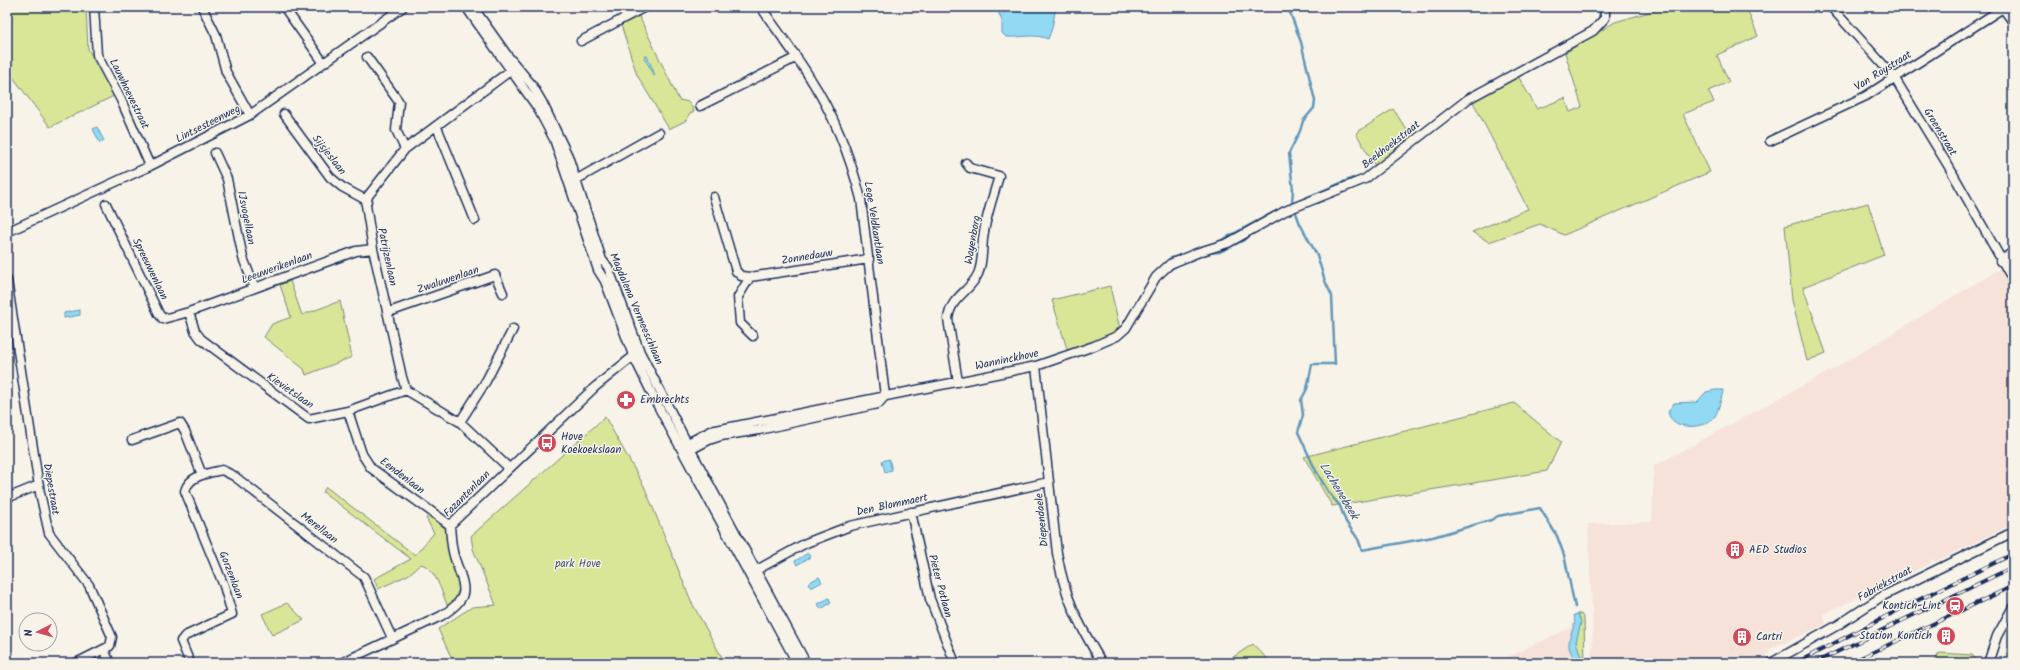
<svg xmlns="http://www.w3.org/2000/svg" width="2020" height="670" viewBox="0 0 2020 670" font-family="Kalam,sans-serif">
	<style>
		.built { fill: #f6e2d8 }
		.green { fill: #d9e597; stroke: #7a8a7a }
		.water { fill: #92daf4; stroke: #6296b8 }
		.lines { fill: none; stroke-linecap: round; stroke-linejoin: round }
		.stream { stroke: #6296b8; stroke-width: 2.5 }
		.minor-casing { stroke: #1b2f5e; stroke-width: 11 }
		.minor { stroke: #f7f3e8; stroke-width: 8 }
		.rail-casing { stroke: #1b2f5e; stroke-width: 4 }
		.rail { stroke: #f7f3e8; stroke-width: 2.5; stroke-dasharray: 8; stroke-linecap: butt }
		.labels { text-anchor: middle; dominant-baseline: central; stroke-width: 3; stroke-linejoin: round; paint-order: stroke }
		.street-label { font-size: 11px; fill: #1b2f5e; stroke: #f7f3e8 }
		.poi-label { font-size: 11px; fill: #1b2f5e; stroke: #f7f3e8; text-anchor: start }
		.park-label { font-size: 11px; fill: #415369; stroke: #f7f3e8 }
		.water-label { font-size: 12px; font-style: italic; fill: #33517c; stroke: #f7f3e8 }
	</style>
	<rect width="100%" height="100%" fill="#f7f3e8"/>
	<filter id="ink" filterUnits="userSpaceOnUse"><feTurbulence type="fractalNoise" baseFrequency=".025" numOctaves="2"/><feDisplacementMap in="SourceGraphic" scale="8" xChannelSelector="R" yChannelSelector="G"/><feConvolveMatrix kernelMatrix="1 2 1 2 8 2 1 2 1" color-interpolation-filters="sRGB"/></filter>
	<g filter="url(#ink)">
		<!-- built -->
		<path class="built" d="M2001 268 2013 287V524L1935 562 1933 559 1930 561 1931 563 1823 614 1826 624 1770 649 1766 658 1755 663H1591L1593 631 1588 524 1652 522 1654 466 1832 370Z
			M1574 626 1569 645 1574 658V663H1495Z"/>
		<!-- green -->
		<path class="green" d="M7 7H86L88 49 116 95 50 127 7 69Z
			M1667 7H1715L1717 9 1721 7H1746L1758 36 1717 55 1729 82 1708 91 1714 102 1683 114 1710 172 1564 235 1540 224 1489 242 1472 232 1528 209 1472 100 1518 76 1537 109 1565 98 1570 112 1582 107 1565 53 1615 22Z
			M639 16 679 100 689 102 694 111 689 114 687 120 669 129 637 75 621 25Z
			M1393 109 1411 136 1375 166 1356 133Z
			M1868 203 1884 255 1803 287 1826 353 1807 361 1792 300 1785 226Z
			M290 281 302 315 340 301 352 357 306 375 304 369 264 337 272 324 291 317 280 285Z
			M1110 286 1120 329 1101 340 1068 352 1052 300Z
			M1514 403 1561 442 1547 471 1332 506 1304 457Z
			M605 417 644 486 692 603 725 663H450L453 661 438 629 472 607 496 605 473 549 471 536Z
			M326 487 415 555 434 533 426 518 429 516 446 529 449 553 460 587 454 601 448 607C442 594 436 568 421 564L408 575 378 589 374 579 411 559 323 492Z
			M287 603 304 620 272 635 262 614Z
			M1578 614H1581L1584 619 1585 663H1583C1582 655 1575 649 1576 642 1576 632 1584 624 1578 614Z
			M1253 644 1271 663H1224Z
			M1939 653 1972 655 1976 659 1977 663H1934Z"/>
		<!-- water -->
		<path class="water" d="M996 7H1056L1052 28 1048 39C1034 33 1021 38 1006 37L1002 33V21Z
			M645 55 647 56 655 75 653 76 651 69 644 58Z
			M97 127 104 141 100 143 93 129Z
			M80 310V315L64 318V313Z
			M1715 390H1723C1723 394 1717 414 1715 416 1705 430 1672 431 1668 412L1674 403 1697 402 1706 392Z
			M889 459 892 470 885 472 882 461Z
			M808 553 810 557 797 565 795 561Z
			M819 577 822 582 811 588 808 583Z
			M829 598 831 603 821 609 818 604Z
			M1578 614 1581 622 1576 642 1583 663H1574C1575 656 1568 651 1569 644 1569 634 1577 625 1574 615Z
			M1954 658 1962 659 1969 663H1947L1943 661Z"/>
		<g class="lines">
			<!-- stream -->
			<path class="stream" d="M1288 7 1301 42 1315 101 1314 108 1303 121 1300 131 1289 153 1293 190 1292 203
				M1599 19 1600 7
				M1282 208 1353 178
				M1295 210 1300 224 1317 255 1325 281 1332 296 1335 364H1312L1307 389 1301 400 1303 415 1298 432 1316 471 1329 493 1340 506 1346 522 1358 539 1362 550 1433 537 1491 520 1498 516 1540 508 1557 536 1564 555 1575 607
				M1169 259 1218 242 1274 212
				M600 265 607 278
				M1168 271 1178 265 1209 253 1220 252 1244 240"/>
			<!-- minor casing -->
			<g class="minor-casing">
				<path id="minor" d="M94 7 97 55 121 100 150 166
					M202 7 216 35 226 72 250 115
					M284 7 323 62
					M466 7 537 107 554 139 598 270 605 281 633 355 658 406 797 663
					M473 7 507 55 532 85 542 102 568 156 602 260 608 267 640 352 687 443 806 663
					M761 7C777 31 795 53 810 78 834 115 850 156 861 199L885 396
					M1831 7 1894 77 1949 167 2013 280
					M2002 7 2013 22
					M581 41 645 7
					M367 57 399 102 396 130 405 149
					M700 106 797 57
					M284 114 330 177 342 187 366 200
					M437 127 475 220
					M1770 141 1866 96 2003 8
					M215 153 227 179 243 258 255 288
					M572 182 659 133
					M714 197 736 271 741 276 750 277 869 259
					M106 204 159 314 163 319 189 312 356 251 373 249
					M7 232 150 166 250 115 403 7
					M2000 261 2013 252
					M750 277 738 297 740 323 753 336
					M7 280 40 493 49 533 89 585 112 637 110 646 76 663
					M189 312 195 331 201 339 309 419 348 411 406 390
					M389 312 495 275 503 293
					M1036 366 1057 553C1065 599 1078 623 1102 663
					M958 382 948 319C951 296 969 293 978 274 984 260 981 247 984 232 987 213 994 194 999 176L970 168 966 163
					M348 411 362 454 371 468 450 525
					M460 422 486 381 513 329
					M132 440 180 423 185 431 202 475
					M680 447 711 431 1036 366 1094 346 1117 336 1126 328 1156 277 1170 264 1199 252 1228 243 1285 211 1365 179 1468 99 1593 31 1605 18V7
					M686 452 709 440 721 436 759 430 878 404 885 396
					M509 468 460 422 406 390 402 377 373 249 366 205 368 196 405 149 514 68
					M7 498 39 485
					M911 512 930 599 955 663
					M751 573 806 543 850 526 1049 482
					M104 650 110 663
					M190 663 181 641 185 636 232 614 224 586 185 491C189 475 209 473 222 470L234 476 364 577 392 638
					M341 663 441 616C472 597 465 589 455 559 451 548 451 537 450 525L595 387 636 354
					M1771 663 1838 625 1881 597 2013 532
					M1988 663 1997 636 2013 607"/>
			</g>
			<!-- minor -->
			<use href="#minor" class="minor"/>
			<!-- rail casing -->
			<g class="rail-casing">
				<path id="rail" d="M1796 663 1908 605 2013 554
					M1814 663 2013 567
					M1850 663 2013 586"/>
			</g>
			<!-- rail -->
			<use href="#rail" class="rail"/>
		</g>
	</g>
	<!-- icons -->
	<defs>
		<g id="pharmacy-disc" transform="scale(1)"><circle r="9.5" fill="#d1495b" stroke="#f7f3e8"/><path d="M-2-6h4v4h4v4h-4v4h-4v-4h-4v-4h4Z" fill="#fff"/></g>
		<g id="bus-disc" transform="scale(1)"><circle r="9.5" fill="#d1495b" stroke="#f7f3e8"/><path d="M-5-6H5V4H4V6H2V4H-2V6H-4V4H-5ZM-3.5-4V0h7V-4ZM-3.5 1.2v1.5H-2V1.2ZM2 1.2v1.5H3.5V1.2Z" fill="#fff"/></g>
		<g id="building-disc" transform="scale(1)"><circle r="9.5" fill="#d1495b" stroke="#f7f3e8"/><path d="M-4-6H4V6H1V3H-1V6H-4ZM-2.5-4.3h1.7v1.8h-1.7ZM.8-4.3h1.7v1.8H.8ZM-2.5-1h1.7V.8h-1.7ZM.8-1h1.7V.8H.8Z" fill="#fff"/></g>
		<g id="station-disc" transform="scale(1)"><circle r="9.5" fill="#d1495b" stroke="#f7f3e8"/><path d="M-3-6H3Q5-6 5-4V2Q5 4 3 4L4.5 6H3L1.5 4h-3L-3 6H-4.5L-3 4Q-5 4-5 2V-4Q-5-6-3-6ZM-3.5-4v3h7v-3ZM-3.5 1v1.5H-2V1ZM2 1v1.5H3.5V1Z" fill="#fff"/></g>
	</defs>
	<g fill-rule="evenodd">
		<use href="#pharmacy-disc" x="626" y="400"/>
		<use href="#bus-disc" x="547" y="443"/>
		<use href="#building-disc" x="1735" y="550"/>
		<use href="#station-disc" x="1955" y="606"/>
		<use href="#building-disc" x="1946" y="636"/>
		<use href="#building-disc" x="1742" y="637"/>
	</g>
	<g class="labels">
		<!-- street labels -->
		<g class="street-label">
			<text transform="translate(1883 71) rotate(-32)">Van Roystraat</text>
			<text transform="translate(129 94) rotate(64)">Lauwhoevestraat</text>
			<text transform="translate(208 124) rotate(-27)">Lintsesteenweg</text>
			<text transform="translate(1940 132) rotate(59)">Groenstraat</text>
			<text transform="translate(1391 145) rotate(-38)">Beekhoekstraat</text>
			<text transform="translate(329 155) rotate(52)">Sijsjeslaan</text>
			<text transform="translate(246 218) rotate(79)">IJsvogellaan</text>
			<text transform="translate(874 223) rotate(81)">Lege Veldkantlaan</text>
			<text transform="translate(973 240) rotate(-80)">Wayenborg</text>
			<text transform="translate(387 257) rotate(78)">Patrijzenlaan</text>
			<text transform="translate(807 257) rotate(-9)">Zonnedauw</text>
			<text transform="translate(277 268) rotate(-20)">Leeuwerikenlaan</text>
			<text transform="translate(150 269) rotate(64)">Spreeuwenlaan</text>
			<text transform="translate(448 280) rotate(-19)">Zwaluwenlaan</text>
			<text transform="translate(636 309) rotate(67)">Magdalena Vermeeschlaan</text>
			<text transform="translate(1007 360) rotate(-12)">Wanninckhove</text>
			<text transform="translate(290 391) rotate(35)">Kievietslaan</text>
			<text transform="translate(402 476) rotate(37)">Eendenlaan</text>
			<text transform="translate(51 489) rotate(80)">Diepestraat</text>
			<text transform="translate(467 494) rotate(-45)">Fazantenlaan</text>
			<text transform="translate(892 505) rotate(-12)">Den Blommaert</text>
			<text transform="translate(1042 520) rotate(-96)">Diependaele</text>
			<text transform="translate(319 528) rotate(38)">Merellaan</text>
			<text transform="translate(231 575) rotate(69)">Gorzenlaan</text>
			<text transform="translate(1885 584) rotate(-29)">Fabriekstraat</text>
			<text transform="translate(940 586) rotate(75)">Pieter Potlaan</text>
		</g>
		<!-- poi labels -->
		<g class="poi-label">
			<text x="640" y="400">Embrechts</text>
			<text x="561" y="437">Hove<tspan x="561" dy="13">Koekoekslaan</tspan></text>
			<text x="1749" y="550">AED Studios</text>
			<text x="1941" y="606" text-anchor="end">Kontich-Lint</text>
			<text x="1932" y="636" text-anchor="end">Station Kontich</text>
			<text x="1756" y="637">Cartri</text>
		</g>
		<!-- park labels -->
		<g class="park-label">
			<text x="578" y="564">park Hove</text>
		</g>
		<!-- water labels -->
		<g class="water-label">
			<text transform="translate(1339 491) rotate(59)">Lachenebeek</text>
		</g>
	</g>
	<!-- margin -->
	<rect width="2020" height="670" fill="none" stroke="#f7f3e8" stroke-width="24"/>
	<rect x="12" y="12" width="1996" height="646" fill="none" stroke="#1b2f5e" stroke-width="1.5" filter="url(#ink)"/>
	<!-- north arrow -->
	<g transform="translate(38 632) rotate(264)"><circle r="19" fill="#f7f3e8" stroke="#9fa5b1"/>
	<path d="M0-3L7 15L0 10L-7 15Z" fill="#d1495b"/>
	<text y="-6" font-size="11" font-weight="bold" text-anchor="middle" fill="#1b2f5e">N</text>
	</g>
</svg>
